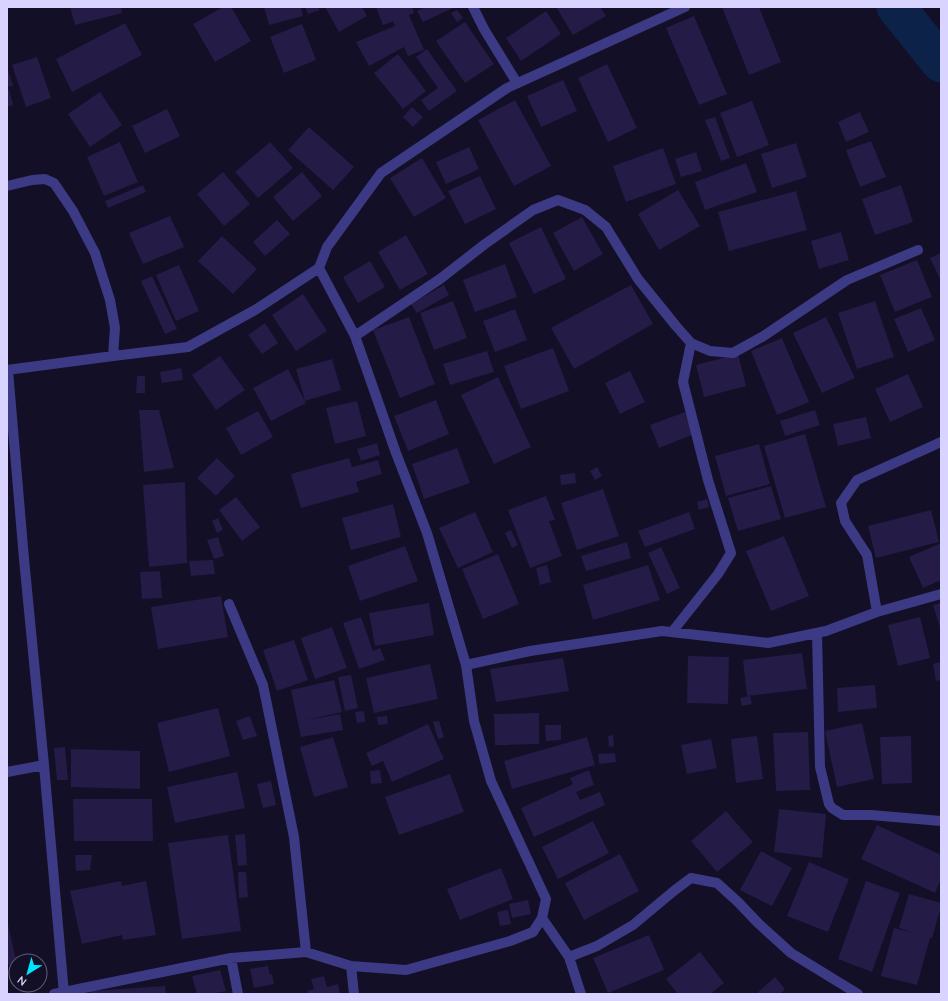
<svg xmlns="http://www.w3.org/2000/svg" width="948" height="1001" viewBox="0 0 948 1001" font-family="Quicksand,sans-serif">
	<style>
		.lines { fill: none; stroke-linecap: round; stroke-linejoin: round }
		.river { stroke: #0c2248; stroke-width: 39 }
		.building { fill: #241b47 }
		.minor { stroke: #3d3a85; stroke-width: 10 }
	</style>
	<rect width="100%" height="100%" fill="#130f26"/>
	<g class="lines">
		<!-- river -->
		<path class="river" d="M896 7 941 63"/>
	</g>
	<!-- building -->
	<path class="building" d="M70 7H121L122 13 75 25Z
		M223 7H231L251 41 215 62 193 24Z
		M264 7H301L303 16 269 25Z
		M305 7H318L320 10 308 14Z
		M325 7H362L367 16 339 32Z
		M376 7H412L414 13 409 15 424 50 408 56 404 47 369 66 356 42 395 26 393 21 400 19 383 25Z
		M426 7H455L423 22 417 11Z
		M556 7H600L606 16 573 35Z
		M722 7H759L781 62 749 75Z
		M457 10 463 18 457 22 451 13Z
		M546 11 561 34 521 61 506 38Z
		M694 16 727 94 699 105 666 28Z
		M465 22 494 64 465 83 436 41Z
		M125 23 142 55 72 92 56 59Z
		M302 24 316 60 284 73 270 37Z
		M427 49 457 91 429 111 421 100 438 88 416 57Z
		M398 54 426 91 403 109 374 73Z
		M37 57 51 98 26 107 12 65Z
		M607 64 637 128 608 142 578 78Z
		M7 66 13 86 7 87Z
		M563 80 577 111 541 127 527 96Z
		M9 89 13 105 7 107V90Z
		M100 92 122 125 90 147 68 114Z
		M515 100 551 166 514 186 478 120Z
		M752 101 769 145 737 157 720 113Z
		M412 107 423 117 413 127 403 117Z
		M167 109 180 136 145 153 132 126Z
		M860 112 869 132 846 142 838 122Z
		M715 117 730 158 721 161 705 120Z
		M309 127 354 167 333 190 288 150Z
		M871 141 886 177 860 187 846 150Z
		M120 142 138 182 104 196 87 157Z
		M270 142 293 168 258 198 235 172Z
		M796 143 807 177 772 188 761 154Z
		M469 147 479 169 446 184 436 162Z
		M663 148 676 184 626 202 613 166Z
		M696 152 702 171 681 177 675 159Z
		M422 158 446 198 414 217 390 178Z
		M746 163 757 192 705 210 695 182Z
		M223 172 250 204 224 226 197 194Z
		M302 172 322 196 293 221 273 197Z
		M480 176 496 209 465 224 448 191Z
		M143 185 146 192 108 208 105 201Z
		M901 185 913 222 875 235 862 199Z
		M678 190 700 226 659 250 638 214Z
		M796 191 807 230 729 251 718 212Z
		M170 216 184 247 143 264 129 233Z
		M582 217 603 254 574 271 553 233Z
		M277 220 290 234 265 256 253 242Z
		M541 227 566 279 534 294 509 243Z
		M841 232 849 260 819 269 811 241Z
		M406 235 428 274 400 290 378 252Z
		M222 236 257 269 233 294 198 261Z
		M941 253V281L930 258Z
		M917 260 932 297 895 312 880 275Z
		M370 261 385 287 358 303 343 277Z
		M505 264 517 297 475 312 463 280Z
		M179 265 199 311 176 321 156 275Z
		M152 276 177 329 165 334 141 281Z
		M444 285 449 295 417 313 411 304Z
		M631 285 653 324 574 369 551 328Z
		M303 294 327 331 296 351 272 315Z
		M453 301 467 338 434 350 420 313Z
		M875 301 894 357 857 369 838 313Z
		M921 308 935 340 908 352 894 319Z
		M515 309 527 340 495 352 483 321Z
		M409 317 435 384 400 398 373 330Z
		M826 317 855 378 822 393 793 333Z
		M265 323 278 343 262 354 248 335Z
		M782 338 809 402 777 415 751 351Z
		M553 348 569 391 521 409 504 366Z
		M487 351 494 372 450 385 443 364Z
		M738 354 746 386 704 397 696 365Z
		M220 356 245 390 216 410 192 375Z
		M332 359 341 390 305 401 296 369Z
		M181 368 183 380 162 383 160 372Z
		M288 369 306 403 271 421 253 388Z
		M630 371 645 402 620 414 605 383Z
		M908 374 923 407 890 422 875 389Z
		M137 376H145V393H136Z
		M498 377 531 447 494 464 461 395Z
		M436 400 449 434 408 451 394 416Z
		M357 401 366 436 335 444 326 408Z
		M139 410H159L174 468 144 472Z
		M815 410 820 425 785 436 780 421Z
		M258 411 273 437 241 455 226 428Z
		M685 412 694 434 659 448 650 425Z
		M866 417 871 438 838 446 833 424Z
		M805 434 826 507 785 518 764 446Z
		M377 443 380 455 361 461 357 449Z
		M759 444 770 484 726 496 715 456Z
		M457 448 470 483 424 499 412 464Z
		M217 458 235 476 216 496 197 478Z
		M349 458 352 467 378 460 382 474 356 482 359 492 301 508 291 474Z
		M597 467 602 476 595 480 590 471Z
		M575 473 576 483 561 485 560 475Z
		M185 482 187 563 149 567 143 485Z
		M771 486 781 519 738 531 728 498Z
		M603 489 619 536 577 550 561 503Z
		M546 496 555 520 549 521 562 556 530 568 508 510Z
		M236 497 260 527 242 541 219 510Z
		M707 499 709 507 699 510 697 502Z
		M393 504 401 537 351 550 342 518Z
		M931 510 939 542 876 558 868 526Z
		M475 512 493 552 458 568 439 528Z
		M689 512 695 529 645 547 638 531Z
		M218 518 223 530 217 533 212 521Z
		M511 530 518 545 512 548 505 533Z
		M784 536 809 596 771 611 746 551Z
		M218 537 224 556 214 559 207 540Z
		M627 542 631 558 586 571 581 556Z
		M941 543V580L923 588 909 557Z
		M405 546 418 581 360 601 348 566Z
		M661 547 680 588 667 594 648 553Z
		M498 554 519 604 483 619 462 569Z
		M213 560 215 574 191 576 189 561Z
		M547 565 551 582 540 585 536 568Z
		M648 565 660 600 593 620 583 585Z
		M160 571 162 598 142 599 140 572Z
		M221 596 228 637 158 649 151 607Z
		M429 603 434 635 375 646 369 613Z
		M941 603V631L933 605Z
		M361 617 373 651 380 648 385 660 359 669 343 623Z
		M920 617 930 658 898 666 888 625Z
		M332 627 347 668 315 679 301 638Z
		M294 640 308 680 277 691 263 650Z
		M802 653 807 689 747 696 743 660Z
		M688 656 729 657 728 704 687 703Z
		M563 658 569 691 496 702 490 669Z
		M941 662V680L936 681 933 664Z
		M430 664 438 699 374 713 366 678Z
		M351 675 358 708 345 711 338 677Z
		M334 680 342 712 307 720 340 714 343 730 301 737 291 690Z
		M875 685 877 708 838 712 837 688Z
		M750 696 752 704 742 706 740 698Z
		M218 708 230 756 169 772 157 723Z
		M364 711 365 722 357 723 355 712Z
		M539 713V744L495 745 494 714Z
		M250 716 257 736 243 740 236 721Z
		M387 716 388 724 378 725 377 717Z
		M439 721 444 737 438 739 433 722Z
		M862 723 874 779 837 787 825 731Z
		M428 724 444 759 392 782 383 761 372 766 366 753Z
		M545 725H561V740L546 741Z
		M808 732 810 790 776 791 773 733Z
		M613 735 614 746 609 747 608 736Z
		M757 736 763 779 736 783 731 739Z
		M911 736 912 783 882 784 880 737Z
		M333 737 348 787 314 797 300 747Z
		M587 737 595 765 512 789 504 761Z
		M711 739 717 768 687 774 681 745Z
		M65 747 68 780H57L54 748Z
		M71 749 140 751V789L71 787Z
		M615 753 616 762 599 764 598 754Z
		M380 770 382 783 371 784 370 771Z
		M589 770 594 785 576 792 580 800 600 792 605 805 534 837 521 808 573 784 570 778Z
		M237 772 245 808 175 823 167 787Z
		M450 774 464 812 399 835 385 797Z
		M271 781 276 805 263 808 257 784Z
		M73 799H152L153 841H74Z
		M779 809 826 814 822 858 774 852Z
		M726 811 753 842 717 872 691 841Z
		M593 821 609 853 558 879 542 847Z
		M877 825 941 855V879L935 893 861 859Z
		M245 834 247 865 238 866 235 835Z
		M228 835 241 931 182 939 168 843Z
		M761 851 792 868 772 906 740 890Z
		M620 854 639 891 584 920 565 883Z
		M75 855H92L90 870 76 871Z
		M809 862 849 879 828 932 787 916Z
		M501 868 513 899 460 920 447 889Z
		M238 872H246L248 897 239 898Z
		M121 881 122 886 146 881 156 935 123 940 122 935 82 944 70 891Z
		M866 881 900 893 872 972 838 959Z
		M909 894 941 903V907L932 938H930L917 985 881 976 894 928 914 933 899 928Z
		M528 900 531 914 512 918 509 904Z
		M508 910 511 924 500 926 497 912Z
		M7 920 16 960V963L7 965Z
		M649 935 664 970 608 993 593 958Z
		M700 952 724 983 710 994H678L666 979Z
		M268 966 270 975 272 974 274 984 254 988 250 969Z
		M220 970 226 991 212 994H197L192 976Z
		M324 976 327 987 338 984 340 994H308L307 991 314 989 311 979Z
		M775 977 785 989 780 994H756Z
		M165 986 166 994H91L90 991Z"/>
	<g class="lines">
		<!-- minor -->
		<path class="minor" d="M473 7 484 29 517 83
			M7 186 32 180 45 179 54 183 73 211 95 253 110 300 115 328 113 356
			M355 336 440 279 485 244 533 210 558 200 585 210 606 227 638 279 676 326 691 343 710 351 733 353 762 337 847 280 918 250
			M7 370 113 356 188 347 255 310 319 268 327 247 381 173 507 88 685 7
			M8 370 24 559 44 765 64 994
			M229 604 263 685 294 837 306 952
			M877 612 867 555 845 521 841 503 857 480 941 442
			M672 632 718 574 731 553 708 480 683 382 691 343
			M817 633 820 767 829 804 832 808 843 815H871L941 821
			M466 665 530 651 662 631 768 643 826 631 877 612 941 594
			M7 772 44 765
			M542 918 569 957 581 994
			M569 957 597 946 633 925 675 890 691 878 717 883 738 902 758 923 791 953 858 994
			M231 958 238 994
			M351 966 354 994
			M54 994 231 958 306 952 351 966 406 970 510 941 533 932 542 918 546 899 491 781 474 721 466 665 427 533 396 453 355 336 319 268"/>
	</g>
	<!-- border -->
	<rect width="948" height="1001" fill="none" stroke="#d9d4ff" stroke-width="16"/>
	<!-- north arrow -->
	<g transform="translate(28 973) rotate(217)"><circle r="19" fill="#130f26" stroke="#625e7d"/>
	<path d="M0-3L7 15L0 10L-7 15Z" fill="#00e5ff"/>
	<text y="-6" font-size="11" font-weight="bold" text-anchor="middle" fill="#d9d4ff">N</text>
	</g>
</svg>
